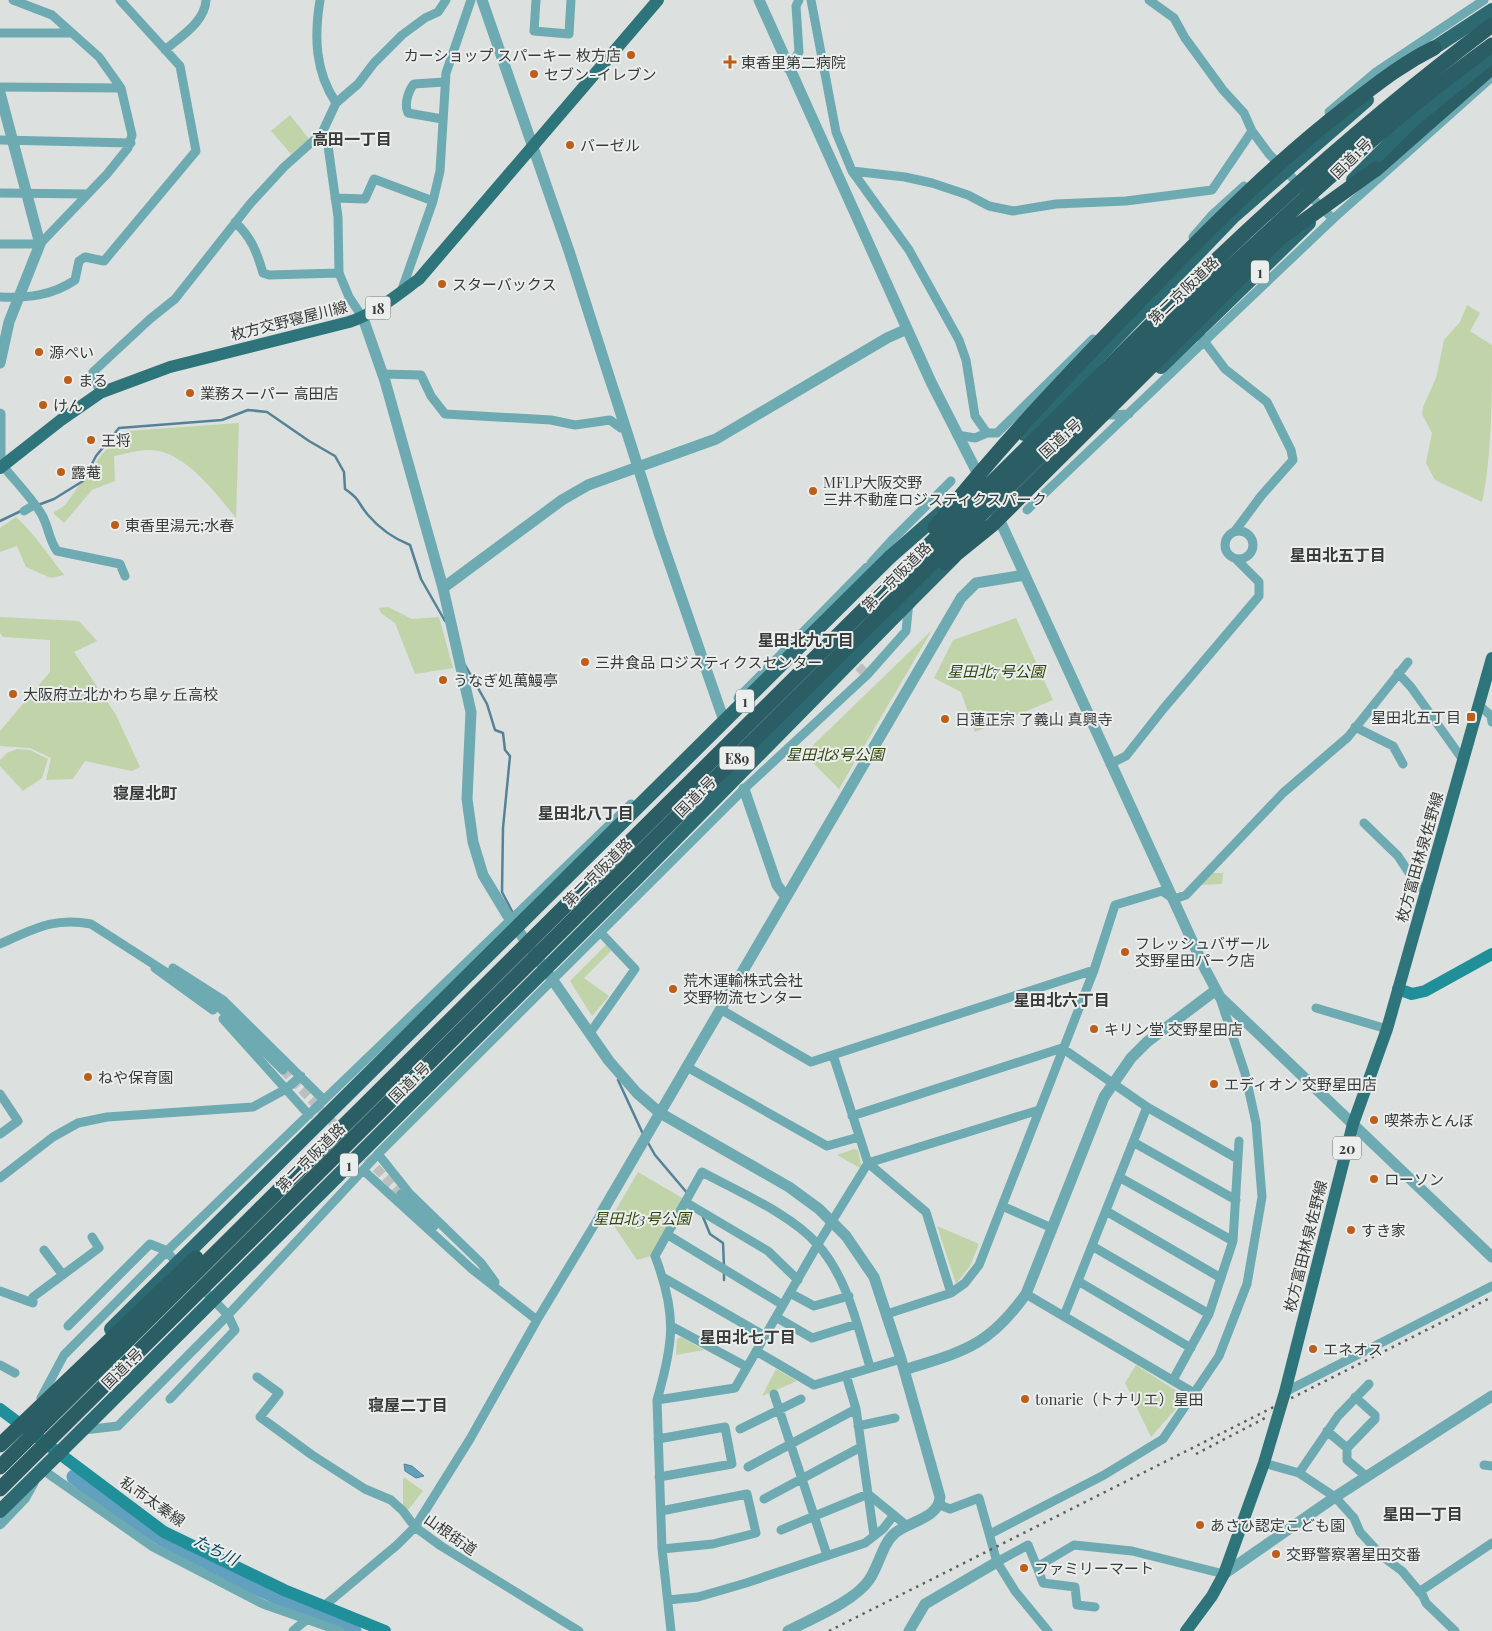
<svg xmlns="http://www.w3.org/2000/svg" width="1492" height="1631" viewBox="0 0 1492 1631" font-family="'Playfair Display','Noto Sans JP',serif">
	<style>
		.green { fill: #c0d3a9 }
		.water { fill: #61a1bf; stroke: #558297 }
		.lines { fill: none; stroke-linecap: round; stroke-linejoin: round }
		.stream { stroke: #558297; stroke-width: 2.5 }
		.river { stroke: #61a1bf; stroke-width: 15 }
		.minor-tunnel { stroke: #bbbfbe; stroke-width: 9; stroke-dasharray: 9 4.5; stroke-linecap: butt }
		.minor { stroke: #6eaab1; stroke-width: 9 }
		.tertiary { stroke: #6eaab1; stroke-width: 11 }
		.secondary { stroke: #1f8f99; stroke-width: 12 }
		.primary { stroke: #2d747b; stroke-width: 12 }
		.trunk { stroke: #2c6970; stroke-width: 14 }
		.motorway { stroke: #2b5e64; stroke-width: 15 }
		.rail { stroke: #5e605f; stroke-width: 2.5; stroke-dasharray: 2.5 5; stroke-linecap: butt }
		.trunk-bridge { stroke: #2c6970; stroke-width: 14 }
		.motorway-bridge { stroke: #2b5e64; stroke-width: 15 }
		.poi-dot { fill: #be5e19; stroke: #eaeeec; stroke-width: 2 }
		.labels { text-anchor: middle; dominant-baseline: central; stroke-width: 4; stroke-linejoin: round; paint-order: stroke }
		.shield { fill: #eaeeec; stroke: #6e716f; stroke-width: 1 }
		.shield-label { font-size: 14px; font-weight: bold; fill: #393b3a }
		.poi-label { font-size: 15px; fill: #393b3a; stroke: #eaeeec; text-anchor: start }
		.street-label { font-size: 15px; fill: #393b3a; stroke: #eaeeec }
		.park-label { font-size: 15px; font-style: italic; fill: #304508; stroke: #eaeeec }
		.neighbourhood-label { font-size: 16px; font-weight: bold; fill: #393b3a; stroke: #eaeeec }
		.water-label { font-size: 16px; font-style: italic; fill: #0c4359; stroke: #eaeeec }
	</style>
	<rect width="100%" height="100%" fill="#dce0df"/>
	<!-- green -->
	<path class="green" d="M290 115 309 139 291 154 271 131Z
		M1467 305 1480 313 1470 331 1492 345C1492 393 1492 458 1482 502L1435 480 1426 463 1432 433 1422 414 1423 407 1436 378 1444 340 1460 322Z
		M239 423 236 518C216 493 183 449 149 450 137 450 125 454 114 456L115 481 92 490 64 523 53 513 65 505 102 454 127 431Z
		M16 517C35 534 48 555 64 575L51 578 26 567 17 546 0 552V528Z
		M388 607 412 619 439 617 453 668 415 674 395 623 381 613 379 608Z
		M0 617 79 621 97 641 74 652 116 715 140 767 132 771 85 761 73 779 46 780 51 758 30 748 0 746V731L50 672V640L3 637 0 633Z
		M1016 618 1053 700 975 732 961 692 934 678 953 640Z
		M932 630 839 789 804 754Z
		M17 749 30 750 48 759 42 778 23 791 0 766V760L7 753Z
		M1213 873H1223L1222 884 1201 885Z
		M607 944 611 951 584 978 609 996 592 1016 570 981Z
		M854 1149 858 1150 862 1169 837 1155Z
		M638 1172 684 1199 651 1256 637 1260 610 1220Z
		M937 1226 979 1244 970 1266 956 1284Z
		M681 1337 704 1350 676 1355 677 1339Z
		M1136 1365 1186 1397 1151 1437 1125 1383Z
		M776 1369 797 1381 762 1396Z
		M405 1478 423 1491 408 1510 403 1506V1479Z"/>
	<!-- water -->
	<path class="water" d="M404 1464 412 1466 424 1476 416 1478 405 1471Z"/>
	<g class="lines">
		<!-- stream -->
		<path class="stream" d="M38 505 54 499 83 481 96 456 119 428 222 420 248 410 267 412 309 441 335 456 344 472 345 489C361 500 357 502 368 515 379 528 395 539 410 545L421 579 445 621
			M0 521 21 511
			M465 665 487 704 495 730 503 733 505 750 510 756 503 828 502 892 514 915
			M618 1080 643 1134
			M647 1141 655 1155 688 1194
			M703 1217 710 1234 723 1243 724 1266
			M724 1271V1280"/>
		<!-- river -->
		<path class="river" d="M74 1477 128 1517 199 1562 354 1631"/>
		<!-- minor-tunnel -->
		<path class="minor-tunnel" d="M849 657 867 675
			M283 1070 401 1194"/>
		<!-- minor -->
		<path class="minor" d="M320 0C314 37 315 71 336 103
			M536 0 534 31 569 34 571 0
			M811 0 836 132 852 171 909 250 959 340 966 360 975 416 987 433H997L1093 339
			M1149 0 1174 18 1185 38 1223 90 1244 113 1252 131 1269 154 1333 219
			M0 33H72
			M165 50C181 36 205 22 206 0
			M788 69 799 52 796 6 799 0
			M0 87 121 88
			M1329 112 1376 72 1484 0
			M442 119 408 113C404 105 408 91 414 84L444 82
			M322 133 328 146 338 217 339 273 349 297 363 318
			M0 140 131 143
			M852 171 905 177 932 183 968 195 989 206 1013 211 1056 204 1126 201 1212 190 1252 131
			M0 193 87 194
			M335 198 365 199 374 179 433 201
			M235 222C251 237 257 252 263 273L269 275 339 273
			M1193 237 1213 214 1244 186
			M0 244H40L107 174 128 148 132 135 121 88 99 57 52 15 13 0
			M401 292 433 201 440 171 446 73 471 0
			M0 297C27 298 52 296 75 280L79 261 85 257 104 261 196 151 180 66 120 0
			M1201 337 1225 369 1267 402 1291 450 1293 460 1261 496 1235 531
			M382 374 421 375 431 396 445 414 551 420 575 425 610 420 621 428 625 427
			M100 393 93 372 150 319 175 299 250 204 284 167 322 133 336 103 358 84 374 63 402 35 425 18 438 12 446 0
			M1110 415 1129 414
			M957 435 975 438 987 433
			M3 466C16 482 32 498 42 515 49 528 49 540 57 551L120 564 125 576
			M1027 510 1333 219 1492 77
			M24 511 34 505
			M1225 545a14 14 0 1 1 28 0a14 14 0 1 1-28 0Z
			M871 563 891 541 951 481
			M1398 673 1411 687 1463 760
			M738 698 867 567 885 559
			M1479 705 1491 716 1492 722
			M1355 727 1393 746 1403 764
			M1110 764 1126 756 1164 708 1259 596V582L1236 559
			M1364 823 1398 856 1417 885 1426 891
			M0 944C34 929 53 917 91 924L217 1005 283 1070
			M155 968 213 1010
			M173 968 223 1000 324 1100
			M1316 1008 1387 1029
			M720 1009 811 1062 1094 970
			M223 1019 309 1115
			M590 1033 635 969 601 933
			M833 1055 868 1163 926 1212 951 1293
			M687 1067 827 1146 859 1137
			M0 1094 18 1121 0 1134
			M852 1116 1062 1048 1147 1107 1238 1159
			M1133 1142 1236 1200
			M378 1154 410 1194 481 1263 495 1282
			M363 1170 473 1270 537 1320
			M1119 1177 1233 1241
			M0 1178 53 1137 78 1123 107 1117 253 1107 286 1089 301 1076
			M401 1194 434 1226
			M687 1203 768 1251 798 1280
			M1002 1206 1052 1228
			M1106 1211 1221 1278
			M668 1235 783 1305
			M1092 1246 1209 1314
			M44 1250 63 1275
			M664 1278 765 1336
			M1078 1281 1191 1348
			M0 1291 33 1303V1297L99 1248 92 1237
			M790 1293 814 1306 849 1296
			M1026 1294 1194 1393
			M887 1314 951 1293 965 1283 979 1265 1094 970 1115 905 1162 891 1174 899 1186 895 1283 793 1348 737 1408 662
			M1064 1316 1147 1107
			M776 1317 812 1338 857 1324
			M68 1326 150 1244 165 1250 180 1266
			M671 1326 747 1367
			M756 1351 814 1385 901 1359
			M0 1365 15 1373
			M846 1375 856 1409 874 1536
			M257 1377 279 1393 260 1417 312 1455 365 1489 391 1500 403 1511 415 1527 441 1546 579 1631
			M1173 1380 1209 1314 1233 1241 1239 1141
			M1285 1392 1492 1286
			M774 1394 827 1555
			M41 1398 64 1355 166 1252 631 804
			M170 1399 235 1330 228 1315 200 1286
			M657 1400C674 1342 677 1314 655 1256L702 1172C737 1191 793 1215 818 1245 848 1279 857 1325 870 1367
			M858 1426 895 1418
			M740 1429 801 1399
			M84 1430 118 1426 228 1315 378 1154 744 789 867 675 906 631 909 602
			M1327 1431 1347 1448V1460L1367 1477
			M658 1439 725 1427 732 1464 659 1477
			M1347 1448 1375 1419V1415L1355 1397
			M1264 1463 1299 1473 1335 1497 1354 1518 1360 1532 1383 1557 1402 1571 1423 1596 1426 1603 1455 1631
			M1484 1465 1492 1466
			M748 1467 856 1409
			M43 1470 153 1547 263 1604 340 1631
			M1299 1473 1338 1416 1369 1384
			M764 1499 861 1447
			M940 1505 950 1509 979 1498 997 1562 1015 1591 1048 1631
			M661 1511 747 1494 756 1533 713 1544 662 1549
			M0 1525 25 1499 34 1483
			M781 1530 868 1494 906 1525
			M990 1534 1104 1475 1163 1439 1219 1356 1247 1284 1262 1197 1256 1123 1245 1073 1220 998
			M997 1562 1028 1545 1037 1567 1074 1545 1132 1551 1224 1574
			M1037 1567 1043 1583 1075 1587 1077 1605 1095 1607
			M1419 1592 1492 1543
			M668 1600 698 1597 746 1583 865 1543 883 1529 894 1515
			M324 1606 397 1545 415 1527 470 1439 537 1320 602 1212
			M293 1631 306 1620
			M671 1631 662 1549 657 1400 735 1388 818 1244 868 1163 1039 1110"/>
		<!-- tertiary -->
		<path class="tertiary" d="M482 0 569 251 660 536 722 715
			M759 0 931 382 982 482
			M0 93 40 244 9 322 0 363
			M363 318 385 381 443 588
			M0 414V457L3 466
			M996 512 1205 969 1220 997 1492 1257
			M744 789 777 885 786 897
			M602 1212 961 598 976 583 1025 575
			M904 1370C964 1351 988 1347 1026 1294L1104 1097 1131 1058 1147 1042 1216 990
			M1224 1574 1335 1497 1492 1396
			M788 1631C811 1619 855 1601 869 1580 879 1566 882 1544 895 1533 910 1521 939 1518 940 1497L901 1359 874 1277 846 1236 819 1209 789 1187 660 1113 637 1093 609 1061 506 913 483 875 473 842 467 799 471 712 443 588 562 500 588 485 716 439 887 338 907 329
			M909 1631 925 1604 997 1562"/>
		<!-- secondary -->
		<path class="secondary" d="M1398 989 1412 994 1425 991 1492 954
			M0 1409 164 1532 284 1590 385 1631"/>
		<!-- primary -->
		<path class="primary" d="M0 468 61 420 100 393 170 367 349 322C376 313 396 296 419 279L658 0
			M1186 1631 1212 1596 1224 1574 1264 1463 1285 1392 1353 1124 1387 1029 1492 658"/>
		<!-- trunk -->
		<path class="trunk" d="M1434 48 1492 10
			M890 557 946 508
			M909 602 954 557
			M0 1511 59 1453"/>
		<!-- motorway -->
		<path class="motorway" d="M1376 169 1492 67"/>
		<!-- rail -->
		<path class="rail" d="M1196 1454 1267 1417
			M829 1631 1492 1297"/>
		<!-- trunk-bridge -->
		<path class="trunk-bridge" d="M1353 180 1413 120 1492 56
			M1161 367 1309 223
			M1024 434 1234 216 1367 100
			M111 1329 890 557
			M59 1453 638 877 909 602"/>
		<!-- motorway-bridge -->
		<path class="motorway-bridge" d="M935 528C1002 443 1077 365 1153 287 1214 224 1277 161 1347 107 1377 84 1400 65 1434 48
			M945 563 992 525 1280 238 1376 169
			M0 1445 196 1258
			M0 1467 1209 267C1299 181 1392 100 1492 25
			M0 1489 1219 278C1307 196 1395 115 1492 45"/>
	</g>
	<!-- markers -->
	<g class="poi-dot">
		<circle cx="631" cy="55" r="5"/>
		<path d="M727.5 54.5h5v5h5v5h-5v5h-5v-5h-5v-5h5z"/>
		<circle cx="534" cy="74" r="5"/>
		<circle cx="570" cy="145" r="5"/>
		<circle cx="442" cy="284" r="5"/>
		<circle cx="39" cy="352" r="5"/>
		<circle cx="68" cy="380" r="5"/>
		<circle cx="190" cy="393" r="5"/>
		<circle cx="43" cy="405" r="5"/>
		<circle cx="91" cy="440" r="5"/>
		<circle cx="61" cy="472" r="5"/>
		<circle cx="813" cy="491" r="5"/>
		<circle cx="115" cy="525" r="5"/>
		<circle cx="585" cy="662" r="5"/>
		<circle cx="443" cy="680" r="5"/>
		<circle cx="13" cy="694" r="5"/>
		<rect x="1466" y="712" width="10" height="10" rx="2.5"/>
		<circle cx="945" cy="719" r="5"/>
		<circle cx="1125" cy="952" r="5"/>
		<circle cx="673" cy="989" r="5"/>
		<circle cx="1094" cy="1029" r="5"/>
		<circle cx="88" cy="1077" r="5"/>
		<circle cx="1214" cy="1084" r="5"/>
		<circle cx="1374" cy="1120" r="5"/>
		<circle cx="1374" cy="1179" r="5"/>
		<circle cx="1351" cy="1230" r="5"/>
		<circle cx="1313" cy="1349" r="5"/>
		<circle cx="1025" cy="1399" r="5"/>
		<circle cx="1200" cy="1525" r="5"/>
		<circle cx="1276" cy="1554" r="5"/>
		<circle cx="1024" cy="1568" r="5"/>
	</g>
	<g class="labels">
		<!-- shield labels -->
		<g class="shield">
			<rect x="1251" y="260.5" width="18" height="23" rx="4"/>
			<rect x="365.5" y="296.5" width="25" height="23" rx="4"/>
			<rect x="736" y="689.5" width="18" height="23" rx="4"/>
			<rect x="719.5" y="746.5" width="35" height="23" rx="4"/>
			<rect x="1333" y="1136.5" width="28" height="23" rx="4"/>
			<rect x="340" y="1153.5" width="18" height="23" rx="4"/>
		</g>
		<g class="shield-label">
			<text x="1260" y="272">1</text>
			<text x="378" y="308">18</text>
			<text x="745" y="701">1</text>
			<text x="737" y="758">E89</text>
			<text x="1347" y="1148">20</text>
			<text x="349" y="1165">1</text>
		</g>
		<!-- poi labels -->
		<g class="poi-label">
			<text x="621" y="55" text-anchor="end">カーショップ スパーキー 枚方店</text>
			<text x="741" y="62">東香里第二病院</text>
			<text x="544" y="74">セブン-イレブン</text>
			<text x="580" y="145">バーゼル</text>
			<text x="452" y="284">スターバックス</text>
			<text x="49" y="352">源ぺい</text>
			<text x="78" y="380">まる</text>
			<text x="200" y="393">業務スーパー 高田店</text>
			<text x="53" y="405">けん</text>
			<text x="101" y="440">王将</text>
			<text x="71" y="472">露菴</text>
			<text x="823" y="482">MFLP大阪交野<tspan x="823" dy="17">三井不動産ロジスティクスパーク</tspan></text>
			<text x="125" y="525">東香里湯元;水春</text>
			<text x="595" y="662">三井食品 ロジスティクスセンター</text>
			<text x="453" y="680">うなぎ処萬鰻亭</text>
			<text x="23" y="694">大阪府立北かわち皐ヶ丘高校</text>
			<text x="1461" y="717" text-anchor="end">星田北五丁目</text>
			<text x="955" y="719">日蓮正宗 了義山 真興寺</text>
			<text x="1135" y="943">フレッシュバザール<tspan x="1135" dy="17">交野星田パーク店</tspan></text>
			<text x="683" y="980">荒木運輸株式会社<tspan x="683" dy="17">交野物流センター</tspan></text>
			<text x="1104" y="1029">キリン堂 交野星田店</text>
			<text x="98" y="1077">ねや保育園</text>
			<text x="1224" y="1084">エディオン 交野星田店</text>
			<text x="1384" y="1120">喫茶赤とんぼ</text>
			<text x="1384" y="1179">ローソン</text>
			<text x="1361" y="1230">すき家</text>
			<text x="1323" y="1349">エネオス</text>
			<text x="1035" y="1399">tonarie（トナリエ）星田</text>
			<text x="1210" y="1525">あさひ認定こども園</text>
			<text x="1286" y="1554">交野警察署星田交番</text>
			<text x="1034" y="1568">ファミリーマート</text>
		</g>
		<!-- street labels -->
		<g class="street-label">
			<text transform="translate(1351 158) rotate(-45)">国道1号</text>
			<text transform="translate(1183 290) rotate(-44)">第二京阪道路</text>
			<text transform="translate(289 320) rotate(-14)">枚方交野寝屋川線</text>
			<text transform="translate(1060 438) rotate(-42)">国道1号</text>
			<text transform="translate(896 576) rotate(-45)">第二京阪道路</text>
			<text transform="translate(695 796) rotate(-45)">国道1号</text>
			<text transform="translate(1419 857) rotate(-74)">枚方富田林泉佐野線</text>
			<text transform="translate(597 872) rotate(-45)">第二京阪道路</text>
			<text transform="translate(409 1082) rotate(-45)">国道1号</text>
			<text transform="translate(310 1157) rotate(-45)">第二京阪道路</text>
			<text transform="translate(1305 1246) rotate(-76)">枚方富田林泉佐野線</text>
			<text transform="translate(122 1368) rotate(-45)">国道1号</text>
			<text transform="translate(153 1501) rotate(35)">私市太秦線</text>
			<text transform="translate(451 1534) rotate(35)">山根街道</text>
		</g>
		<!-- park labels -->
		<g class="park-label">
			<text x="996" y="671">星田北7号公園</text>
			<text x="835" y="754">星田北8号公園</text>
			<text x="642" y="1218">星田北3号公園</text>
		</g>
		<!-- neighbourhood labels -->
		<g class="neighbourhood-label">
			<text x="352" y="138">高田一丁目</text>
			<text x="1338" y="554">星田北五丁目</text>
			<text x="806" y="639">星田北九丁目</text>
			<text x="145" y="792">寝屋北町</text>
			<text x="586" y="812">星田北八丁目</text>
			<text x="1062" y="999">星田北六丁目</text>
			<text x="748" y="1336">星田北七丁目</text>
			<text x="408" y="1404">寝屋二丁目</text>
			<text x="1423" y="1513">星田一丁目</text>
		</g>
		<!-- water labels -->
		<g class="water-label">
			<text transform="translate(216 1549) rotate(27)">たち川</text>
		</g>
	</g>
</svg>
